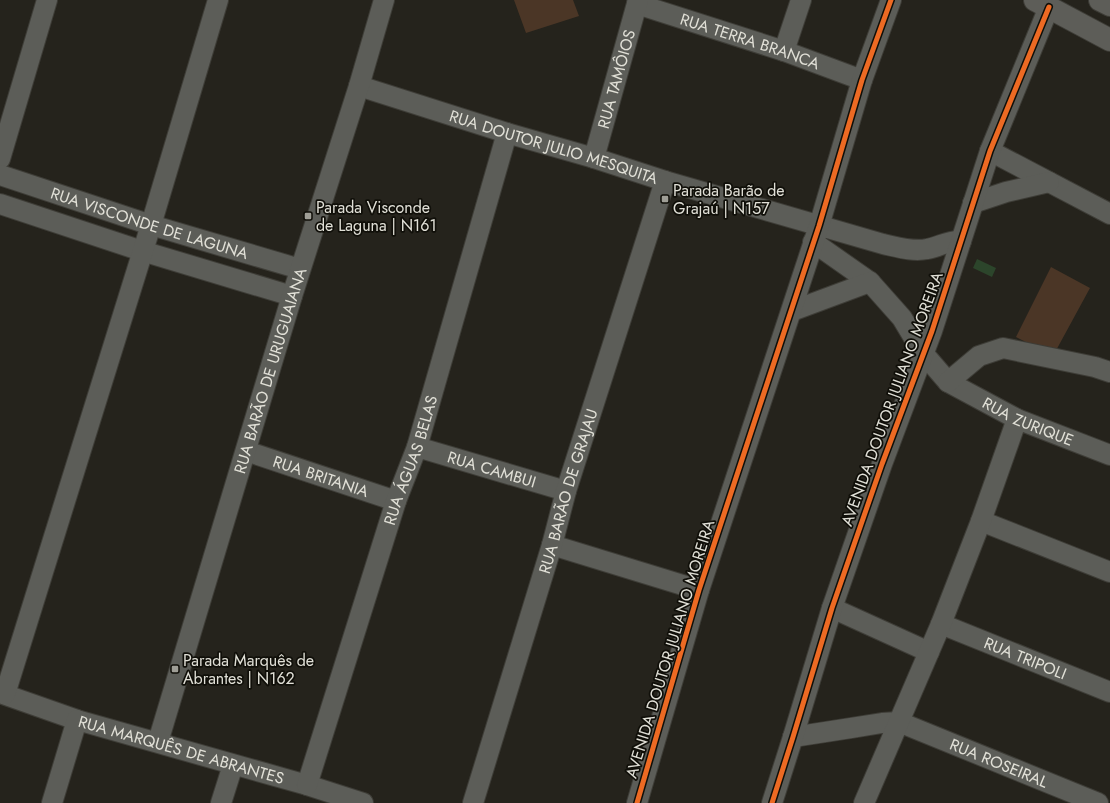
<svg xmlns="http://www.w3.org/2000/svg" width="1110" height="803" viewBox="0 0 1110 803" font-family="Jost,sans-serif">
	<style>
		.green { fill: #4b3626 }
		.water { fill: #2c452b }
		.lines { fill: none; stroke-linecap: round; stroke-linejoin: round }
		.minor-casing { stroke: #3e3d37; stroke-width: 22 }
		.major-casing { stroke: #3e3d37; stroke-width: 24 }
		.minor { stroke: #5c5d58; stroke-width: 20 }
		.major { stroke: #5d5d58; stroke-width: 22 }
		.cycleway-casing { stroke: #100f09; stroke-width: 8 }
		.cycleway { stroke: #ed6a23; stroke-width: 5 }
		.poi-dot { fill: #9f9e96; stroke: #100f09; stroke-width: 1.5 }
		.labels { text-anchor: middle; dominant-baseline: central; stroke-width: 3.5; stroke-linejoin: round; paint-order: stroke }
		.street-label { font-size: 16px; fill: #e1e0d7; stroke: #100f09 }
		.poi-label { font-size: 16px; fill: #e1e0d7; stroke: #100f09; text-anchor: start }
	</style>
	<rect width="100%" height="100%" fill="#25231c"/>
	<!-- green -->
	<path class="green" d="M514 0H573L579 16 526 33Z
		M1051 267 1090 288 1053 356 1016 337Z"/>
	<!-- water -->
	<path class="water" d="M977 259 996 268 992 277 973 268Z"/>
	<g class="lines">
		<!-- minor casing -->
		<g class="minor-casing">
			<g id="minor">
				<path id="s1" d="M637 4 784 51 862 80"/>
				<path d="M784 51 801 0"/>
				<path id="s2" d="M359 86 507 133 594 158 665 181 883 244C897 247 913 252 927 249 940 247 947 240 961 241"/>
				<path d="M990 151 1110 214"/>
				<path id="s3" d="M594 158 638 0"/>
				<path d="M0 159 47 0"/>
				<path id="s4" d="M0 175 151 225 300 269"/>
				<path d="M973 203 1006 192 1049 182"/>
				<path d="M0 204 142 251 292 296"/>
				<path d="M813 242 870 282"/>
				<path id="s5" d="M792 311 870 282 902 318 923 353 948 382 1017 419 1110 455"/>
				<path d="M948 382 979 356 1003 348 1095 367 1110 372"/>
				<path id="s6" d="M417 447 566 491"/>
				<path id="s7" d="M246 451 396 501"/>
				<path d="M981 521 1110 572"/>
				<path d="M552 545 699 590"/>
				<path d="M832 608 929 652"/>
				<path id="s8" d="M941 624 1110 692"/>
				<path id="s9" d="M0 693 77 720 307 785 363 803"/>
				<path d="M5 694 151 225 218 0"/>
				<path id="s10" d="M793 737 851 728 882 723 899 722 1098 803"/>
				<path id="s11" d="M158 742 292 296 359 86 384 0"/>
				<path id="s12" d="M307 785 396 501 417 447 507 133"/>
				<path d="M52 803 77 720"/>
				<path d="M221 803 233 765"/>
				<path id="s13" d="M473 803 552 545 566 491 665 181"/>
				<path d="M637 803 699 590 819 226 862 80 891 0"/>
				<path d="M772 803 793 737 832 608 882 464 932 331 990 151 1049 7"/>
				<path d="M864 803 941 624 981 521 1017 419"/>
			</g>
		</g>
		<!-- major casing -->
		<g class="major-casing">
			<path id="major" d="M1035 0 1110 40
				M1100 0 1110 5"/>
		</g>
		<!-- minor -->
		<use href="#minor" class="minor"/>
		<!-- major -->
		<use href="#major" class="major"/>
		<!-- cycleway casing -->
		<g class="cycleway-casing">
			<path id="cycleway" d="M637 803 699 590 819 226 862 80 891 0
				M772 803 793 737 832 608 882 464 932 331 990 151 1049 7"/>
		</g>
		<!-- cycleway -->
		<use href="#cycleway" class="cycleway"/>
	</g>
	<!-- markers -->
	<g class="poi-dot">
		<rect x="661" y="195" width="8" height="8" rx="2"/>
		<rect x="304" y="212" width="8" height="8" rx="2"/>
		<rect x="171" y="665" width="8" height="8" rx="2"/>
	</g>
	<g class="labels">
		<!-- street labels -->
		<g class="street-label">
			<text stroke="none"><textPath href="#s1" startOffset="119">RUA TERRA BRANCA</textPath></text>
			<text stroke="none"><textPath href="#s3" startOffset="82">RUA TAMÔIOS</textPath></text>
			<text stroke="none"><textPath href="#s2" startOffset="204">RUA DOUTOR JULIO MESQUITA</textPath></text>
			<text stroke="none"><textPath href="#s4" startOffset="157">RUA VISCONDE DE LAGUNA</textPath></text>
			<text stroke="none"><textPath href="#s11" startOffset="388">RUA BARÃO DE URUGUAIANA</textPath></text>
			<text transform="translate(892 399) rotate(-70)">AVENIDA DOUTOR JULIANO MOREIRA</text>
			<text stroke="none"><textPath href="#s5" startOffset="300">RUA ZURIQUE</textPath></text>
			<text stroke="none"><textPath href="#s12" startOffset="341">RUA ÁGUAS BELAS</textPath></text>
			<text stroke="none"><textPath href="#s6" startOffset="78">RUA CAMBUI</textPath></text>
			<text stroke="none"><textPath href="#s7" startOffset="79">RUA BRITANIA</textPath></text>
			<text stroke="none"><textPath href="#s13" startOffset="326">RUA BARÃO DE GRAJAU</textPath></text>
			<text transform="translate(670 649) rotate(-73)">AVENIDA DOUTOR JULIANO MOREIRA</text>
			<text stroke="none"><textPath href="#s8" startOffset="91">RUA TRIPOLI</textPath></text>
			<text stroke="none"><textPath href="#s9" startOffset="190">RUA MARQUÊS DE ABRANTES</textPath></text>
			<text stroke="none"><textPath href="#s10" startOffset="215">RUA ROSEIRAL</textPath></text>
		</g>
		<!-- poi labels -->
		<g class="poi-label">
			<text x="673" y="190">Parada Barão de<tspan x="673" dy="18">Grajaú | N157</tspan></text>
			<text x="316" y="207">Parada Visconde<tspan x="316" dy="18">de Laguna | N161</tspan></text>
			<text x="183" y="660">Parada Marquês de<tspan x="183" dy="18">Abrantes | N162</tspan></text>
		</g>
	</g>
</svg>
